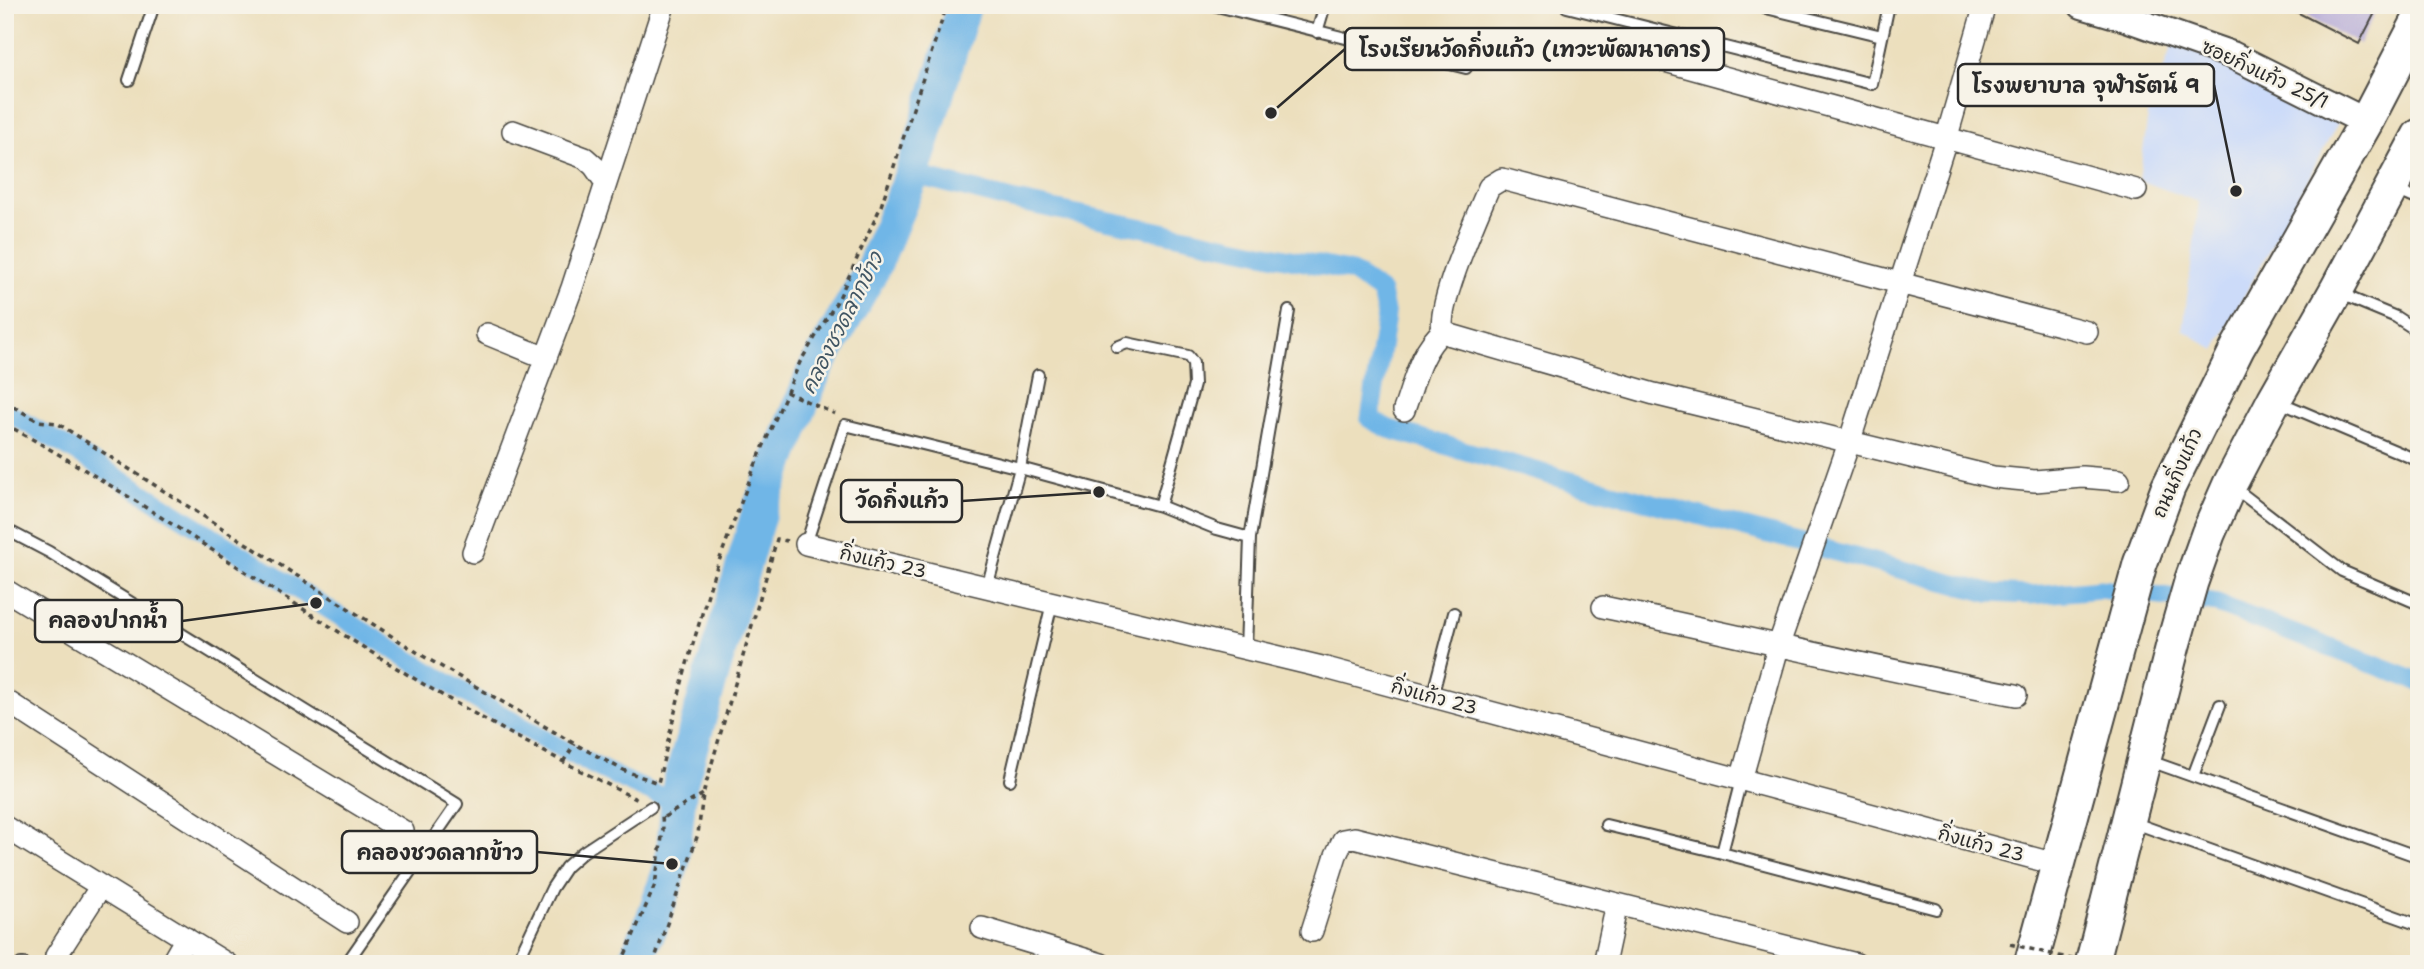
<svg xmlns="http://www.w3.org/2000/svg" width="2424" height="969" viewBox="0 0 2424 969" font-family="'Shantell Sans','Playpen Sans Thai',sans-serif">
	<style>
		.built { fill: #ccdbf9 }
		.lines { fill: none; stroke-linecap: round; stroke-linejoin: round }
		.canal { stroke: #70b6e7; stroke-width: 19 }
		.river { stroke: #70b6e7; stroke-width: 35 }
		.building { fill: #b4a9d6 }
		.service-casing { stroke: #484641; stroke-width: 14 }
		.minor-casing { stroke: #484641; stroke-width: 24 }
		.tertiary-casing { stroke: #484641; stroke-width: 30 }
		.primary-casing { stroke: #484641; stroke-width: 37 }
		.path { stroke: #484641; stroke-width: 3.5; stroke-dasharray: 5 5; stroke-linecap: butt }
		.service { stroke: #fff; stroke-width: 10 }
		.minor { stroke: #fff; stroke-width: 21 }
		.tertiary { stroke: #fff; stroke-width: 26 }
		.primary { stroke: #fff; stroke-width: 33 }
		.path-bridge { stroke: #484641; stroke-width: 3.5; stroke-dasharray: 5 5; stroke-linecap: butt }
		.labels { text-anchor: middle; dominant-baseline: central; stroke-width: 5; stroke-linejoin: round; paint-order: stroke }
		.street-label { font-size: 19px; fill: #2b2b2b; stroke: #f7f3e8 }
		.water-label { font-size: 21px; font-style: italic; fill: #405563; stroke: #f7f3e8 }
		.leader { fill: none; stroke: #2b2b2b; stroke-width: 2.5 }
		.callout-dot { fill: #2b2b2b; stroke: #f7f3e8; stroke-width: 2.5 }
		.callout { fill: #f7f3e8; stroke: #2b2b2b; stroke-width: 2.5 }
		.callout-label { font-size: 21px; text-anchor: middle; font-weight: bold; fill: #2b2b2b }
	</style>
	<rect width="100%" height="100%" fill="#f7f3e8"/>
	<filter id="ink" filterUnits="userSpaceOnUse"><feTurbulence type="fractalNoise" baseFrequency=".0143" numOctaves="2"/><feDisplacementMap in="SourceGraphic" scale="14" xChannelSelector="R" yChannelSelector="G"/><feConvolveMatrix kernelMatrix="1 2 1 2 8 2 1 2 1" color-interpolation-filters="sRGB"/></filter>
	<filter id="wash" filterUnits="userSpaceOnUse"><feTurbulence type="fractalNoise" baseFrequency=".00686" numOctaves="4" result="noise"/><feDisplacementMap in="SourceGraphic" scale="28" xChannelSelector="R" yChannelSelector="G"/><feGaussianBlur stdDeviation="1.57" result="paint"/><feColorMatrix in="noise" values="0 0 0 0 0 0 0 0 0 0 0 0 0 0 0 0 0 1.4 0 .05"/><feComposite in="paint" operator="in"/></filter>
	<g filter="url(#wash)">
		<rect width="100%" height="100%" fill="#ecdfbd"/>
		<!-- built -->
		<path class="built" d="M2174 40 2346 108 2215 350 2183 330 2199 202 2139 180 2148 115Z"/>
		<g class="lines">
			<!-- canal -->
			<path class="canal" d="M912 174 1011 200 1352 272 1381 292 1386 316 1370 419 1389 429 1567 480 1989 593 2031 595 2100 589 2212 602 2419 682
				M5 411C148 492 285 584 425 669 506 718 589 769 678 803"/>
			<!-- river -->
			<path class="river" d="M633 964 650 928 672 864 680 784 761 505 814 372 873 268 912 174 964 5"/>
		</g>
		<g id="blocks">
			<!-- building -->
			<path class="building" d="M2283 5H2379L2359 44Z"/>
		</g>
	</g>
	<g filter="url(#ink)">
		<use href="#blocks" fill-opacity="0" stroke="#484641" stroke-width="2"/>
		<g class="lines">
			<!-- service casing -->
			<g class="service-casing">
				<path id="service" d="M1213 5 1466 68
					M1567 5V7L1872 84 1889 5
					M1754 5 1882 36
					M1317 32 1325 5
					M129 80 154 5
					M2396 190 2419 200
					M2338 293 2396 317 2419 332
					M1117 347 1127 343 1188 356 1193 363 1194 385 1160 506
					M2277 401 2419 461
					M2232 486 2342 571 2419 604
					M5 529 49 552 457 804 346 964
					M806 544 845 425 1020 468 1160 506 1217 529 1250 538
					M987 587 1020 468 1038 375
					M1246 649 1250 538 1289 311
					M1432 697 1454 613
					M2147 760 2419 857
					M2193 776 2220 705
					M1010 780 1052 603
					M2132 822 2419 925
					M1606 825 1722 853 1936 909
					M1722 853 1741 780
					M21 964H24
					M516 964 552 888 566 867 583 852 651 807"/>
			</g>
			<!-- minor casing -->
			<g class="minor-casing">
				<path id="minor" d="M1581 38 2136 190
					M513 131 585 158 594 166 606 183
					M2087 332 1502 179 1489 187C1477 216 1436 305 1443 331L1451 335 1654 394 1993 477 2035 481 2082 477 2119 480
					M487 334 546 358
					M1404 410C1414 383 1420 350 1443 331
					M806 544 1326 668 2059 865
					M473 552 572 288 664 5
					M5 590 403 831
					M1603 607C1741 636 1878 669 2016 695
					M5 700 347 922
					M1741 780 1779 644 1849 443 1947 136 1985 5
					M5 827 227 964
					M982 928 1101 964
					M1312 931 1336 855 1343 840 1354 838 1856 964
					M56 956 101 886
					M171 964 186 938
					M1604 964 1617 904"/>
			</g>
			<!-- tertiary casing -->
			<g class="tertiary-casing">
				<path id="tertiary" d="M2082 5 2126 18 2232 55 2366 122"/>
			</g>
			<!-- primary casing -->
			<g class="primary-casing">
				<path id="primary" d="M2031 964 2140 564 2168 488 2238 347 2366 122 2419 20
					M2092 964 2173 645 2191 582 2208 534 2230 484 2274 400 2336 291 2419 136"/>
			</g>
			<!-- path -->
			<path class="path" d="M786 392 835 414
				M5 402 38 421 57 423 423 656 575 744 623 770 658 783 684 674 713 577 754 468 800 362 839 298 881 206 947 5
				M5 424C144 500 274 594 410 676 484 721 561 761 638 800
				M563 762 575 744
				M664 817 703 794
				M621 964 655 885 663 830 662 815
				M653 964 698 834 703 794 777 539 787 541"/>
			<!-- service -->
			<use href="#service" class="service"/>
			<!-- minor -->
			<use href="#minor" class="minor"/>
			<!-- tertiary -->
			<use href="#tertiary" class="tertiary"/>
			<!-- primary -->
			<use href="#primary" class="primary"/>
			<!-- path-bridge -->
			<path class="path-bridge" d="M2010 944 2092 964"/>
		</g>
	</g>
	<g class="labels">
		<!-- street labels -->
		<g class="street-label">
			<text transform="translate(2265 74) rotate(25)">ซอยกิ่งแก้ว 25/1</text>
			<text transform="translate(2177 473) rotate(-66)">ถนนกิ่งแก้ว</text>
			<text transform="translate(883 562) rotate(13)">กิ่งแก้ว 23</text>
			<text transform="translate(1434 697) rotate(15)">กิ่งแก้ว 23</text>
			<text transform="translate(1981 844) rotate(15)">กิ่งแก้ว 23</text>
		</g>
		<!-- water labels -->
		<g class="water-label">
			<text transform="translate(842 323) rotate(-63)">คลองชวดลากข้าว</text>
		</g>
	</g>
	<!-- callouts -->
	<path class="leader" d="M1271 113L1345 49M2236 191L2214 85M1099 492L962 501M316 603L182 621M672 864L537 852"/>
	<g class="callout-dot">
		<circle cx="1271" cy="113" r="7"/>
		<circle cx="2236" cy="191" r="7"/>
		<circle cx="1099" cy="492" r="7"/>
		<circle cx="316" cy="603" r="7"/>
		<circle cx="672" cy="864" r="7"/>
	</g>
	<g class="callout">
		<rect x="1345" y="28" width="379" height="42" rx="7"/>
		<rect x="1958" y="64" width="256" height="42" rx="7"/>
		<rect x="841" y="480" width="121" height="42" rx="7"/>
		<rect x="35" y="600" width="147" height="42" rx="7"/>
		<rect x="342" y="831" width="195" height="42" rx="7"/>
	</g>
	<g class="callout-label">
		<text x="1535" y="57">โรงเรียนวัดกิ่งแก้ว (เทวะพัฒนาคาร)</text>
		<text x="2086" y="93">โรงพยาบาล จุฬารัตน์ 9</text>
		<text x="902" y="508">วัดกิ่งแก้ว</text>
		<text x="108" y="628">คลองปากน้ำ</text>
		<text x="440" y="860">คลองชวดลากข้าว</text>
	</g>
	<!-- margin -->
	<rect width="2424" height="969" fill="none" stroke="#f7f3e8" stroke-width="28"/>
</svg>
